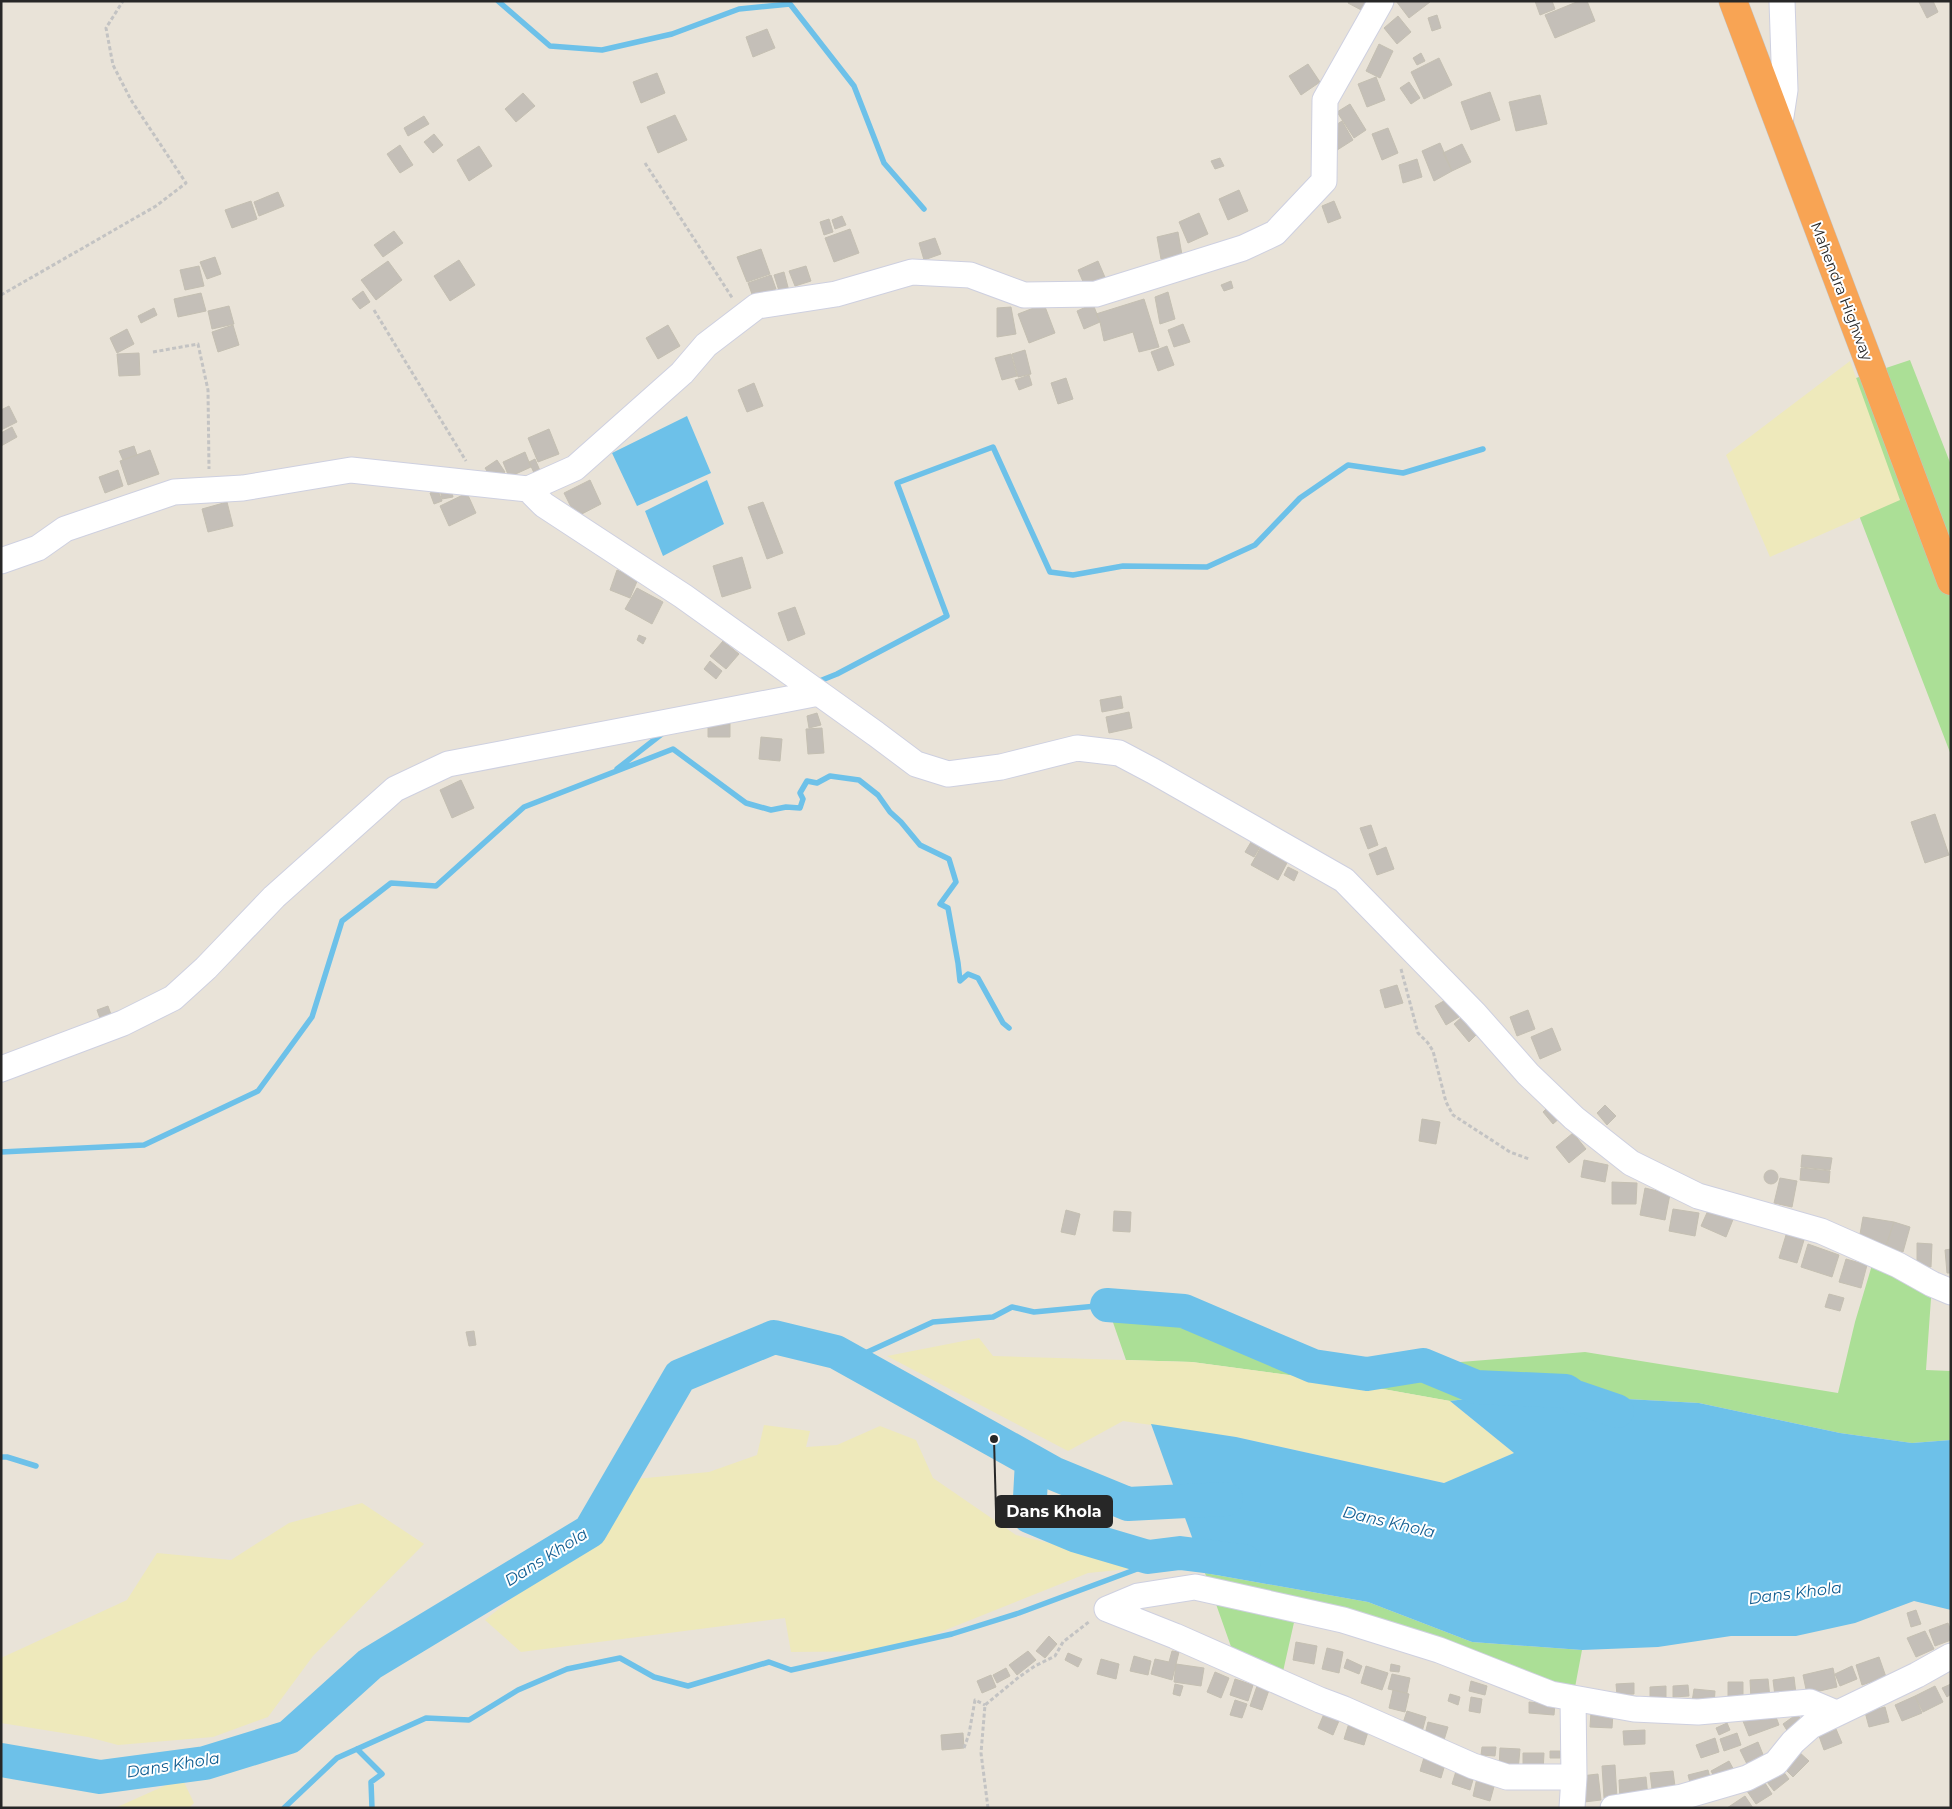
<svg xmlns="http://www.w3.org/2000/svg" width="1952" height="1809" viewBox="0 0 1952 1809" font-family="Montserrat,sans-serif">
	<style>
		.green { fill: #abdf96 }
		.sand { fill: #eee9bb }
		.water { fill: #6dc1e9 }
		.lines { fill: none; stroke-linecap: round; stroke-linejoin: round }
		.stream { stroke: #6dc1e9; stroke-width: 5.5 }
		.river { stroke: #6dc1e9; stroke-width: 34 }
		.building { fill: #c4bfb8; stroke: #c4bfb2 }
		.minor-casing { stroke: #ced0e0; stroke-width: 27 }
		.highway-casing { stroke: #c3c3c3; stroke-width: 29 }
		.path { stroke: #c3c3c3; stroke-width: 3; stroke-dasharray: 4 2.5; stroke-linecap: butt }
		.minor { stroke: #fff; stroke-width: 25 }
		.highway { stroke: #f8a454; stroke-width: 28 }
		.labels { text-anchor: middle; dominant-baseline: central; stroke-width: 4; stroke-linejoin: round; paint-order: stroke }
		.street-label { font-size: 15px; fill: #272727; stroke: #fff }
		.water-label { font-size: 16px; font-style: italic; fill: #125d90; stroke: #fff }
		.leader { fill: none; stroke: #272727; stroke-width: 2 }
		.callout-dot { fill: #272727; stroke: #fff; stroke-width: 2 }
		.callout { fill: #272727; stroke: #272727; stroke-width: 2 }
		.callout-label { font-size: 16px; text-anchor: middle; font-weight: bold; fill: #fff }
	</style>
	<rect width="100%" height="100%" fill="#e9e3d8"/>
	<!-- green -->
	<path class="green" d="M1910 360 1951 465V755L1860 518 1856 378Z
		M1875 1255 1932 1284 1926 1370 1951 1371V1440L1912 1443 1840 1433 1699 1403 1573 1396 1481 1397 1450 1401 1355 1384 1192 1362 1126 1360 1107 1305 1184 1311 1313 1366 1367 1374 1423 1365 1585 1352 1838 1393 1855 1322Z
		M1205 1573 1368 1602 1472 1642 1582 1650 1573 1698 1297 1609 1280 1685 1240 1672Z"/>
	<!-- sand -->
	<path class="sand" d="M1850 361 1900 500 1770 557 1726 455Z
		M979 1338 993 1356 1192 1362 1355 1384 1450 1401 1514 1453 1445 1483 1236 1437 1123 1421 1068 1451 887 1356Z
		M764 1425 810 1431 806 1447 837 1445 880 1426 916 1440 933 1478 1016 1535 1148 1567 1088 1573 893 1651 791 1652 785 1618 521 1652 485 1620 595 1531 625 1480 709 1472 757 1455Z
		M362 1503 424 1544 313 1656 268 1717 213 1737 118 1745 88 1737 1 1723V1658L127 1600 157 1553 231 1560 289 1523Z
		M182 1778 194 1803 189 1808H115Z"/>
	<!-- water -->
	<path class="water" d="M687 416 711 473 637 506 612 453Z
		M707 480 724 524 663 556 645 511Z
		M1573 1396 1699 1403 1840 1433 1912 1443 1951 1440V1610L1914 1601 1855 1623 1796 1636H1731L1658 1647 1582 1650 1472 1642 1368 1602 1205 1573 1151 1424 1236 1437 1444 1483 1514 1453 1450 1401 1481 1397Z"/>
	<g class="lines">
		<!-- stream -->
		<path class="stream" d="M498 1 550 46 602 50 672 34 739 9 790 4 854 86 884 163 924 209
			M817 682 837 674 947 616 897 483 993 447 1050 572 1073 575 1123 566 1207 567 1255 545 1300 498 1348 465 1403 473 1483 449
			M617 769 663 733
			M1 1152 144 1145 258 1091 312 1017 342 921 391 883 436 886 524 807 673 749 746 803 771 810 786 807 800 808 803 799 800 793 807 781 817 783 830 776 859 780 878 795 890 812 901 822 920 845 949 859 956 882 940 904 948 908 958 963 960 981 968 974 978 978 1003 1023 1009 1028
			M850 1360 933 1322 993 1317 1012 1307 1034 1312 1107 1305
			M1 1457H7L36 1466
			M357 1749 382 1774 371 1782 372 1808
			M284 1808 337 1758 426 1718 469 1720 518 1690 567 1669 620 1658 654 1677 688 1686 769 1662 791 1670 952 1634 1019 1613 1180 1553"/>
		<!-- river -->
		<path class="river" d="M1107 1305 1184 1311 1313 1366 1367 1374 1423 1365 1476 1387 1566 1391 1573 1396 1617 1411
			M1032 1461 1029 1516 1077 1536 1148 1557 1180 1553 1244 1561
			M1 1760 100 1777 205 1763 289 1737 370 1664 590 1531 680 1376 774 1337 836 1352 1055 1474 1128 1504 1226 1499"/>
	</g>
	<!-- building -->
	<path class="building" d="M1349 1H1370L1365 12 1348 3Z
		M1396 1H1430V2L1409 18Z
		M1535 1H1552L1555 9 1540 15Z
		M1579 1H1587L1595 21 1555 38 1545 15Z
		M1921 1H1933L1938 12 1927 18 1919 2Z
		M1437 15 1441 28 1432 31 1428 18Z
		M1398 16 1411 32 1397 44 1384 28Z
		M767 29 775 48 753 57 746 37Z
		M1379 44 1393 51 1380 78 1366 71Z
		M1421 53 1425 61 1417 65 1413 58Z
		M1439 58 1452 85 1424 99 1411 72Z
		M1308 64 1320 82 1301 95 1289 76Z
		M657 73 665 93 641 103 633 82Z
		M1376 77 1385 100 1367 107 1358 84Z
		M1409 82 1420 98 1411 104 1400 88Z
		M1490 92 1500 120 1471 130 1461 102Z
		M523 93 535 106 516 122 505 109Z
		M1540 95 1547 124 1516 131 1509 102Z
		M1350 104 1366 130 1354 138 1337 112Z
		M675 115 687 140 658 153 647 127Z
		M424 116 429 124 408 136 404 128Z
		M1342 121 1353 140 1334 152 1322 134Z
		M1388 128 1398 153 1382 160 1372 134Z
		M434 134 443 145 433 153 424 142Z
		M1440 143 1452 171 1434 181 1422 151Z
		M1462 144 1471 162 1452 171 1443 153Z
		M400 145 413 165 400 173 387 154Z
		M479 146 492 166 469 181 457 160Z
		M1220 158 1224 166 1215 169 1211 161Z
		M1417 159 1422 177 1403 183 1399 165Z
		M1239 190 1248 211 1228 220 1219 199Z
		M278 192 284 206 259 216 254 202Z
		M251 201 257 219 232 228 225 210Z
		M1334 201 1341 218 1328 223 1322 206Z
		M1199 213 1208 234 1188 243 1179 222Z
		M842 216 846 225 835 229 832 220Z
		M829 219 833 232 824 235 820 222Z
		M850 229 859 253 834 262 825 238Z
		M394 231 403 243 383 257 374 245Z
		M1178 232 1182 255 1161 259 1157 237Z
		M935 238 941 254 924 260 919 243Z
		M761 249 770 274 747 282 737 257Z
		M215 257 221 274 207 279 200 262Z
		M459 260 475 285 450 301 434 276Z
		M388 261 402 280 376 300 361 280Z
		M1098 261 1107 282 1087 291 1078 270Z
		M199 266 204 286 185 290 180 270Z
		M806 266 811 281 795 286 789 271Z
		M784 272 789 291 780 294 774 275Z
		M771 275 776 289 753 297 748 283Z
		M1231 281 1233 288 1224 291 1221 285Z
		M363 291 370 302 360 309 352 299Z
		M1168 292 1175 319 1160 324 1155 297Z
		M201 293 206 311 178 317 174 299Z
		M1144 299 1159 347 1139 352 1133 332 1104 341 1100 322 1096 314Z
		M1044 304 1055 333 1029 343 1018 314Z
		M1093 304 1100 322 1084 329 1077 311Z
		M229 306 234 324 212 329 208 311Z
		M1011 307 1016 334 997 337V308Z
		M154 308 157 315 141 323 138 316Z
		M1183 324 1190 342 1174 347 1168 330Z
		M233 325 239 345 218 352 212 332Z
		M668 325 680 346 658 359 646 338Z
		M127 329 134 344 117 353 110 338Z
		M1167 346 1174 365 1158 371 1151 352Z
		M1025 350 1031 374 1018 377 1012 354Z
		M139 353 140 375 119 376 117 354Z
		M1011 354 1017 376 1002 380 995 358Z
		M1029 375 1032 385 1019 390 1015 380Z
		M1066 378 1073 399 1058 404 1051 383Z
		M754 383 763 406 747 412 738 390Z
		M9 406 17 422 1 430V410Z
		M12 427 17 437 1 446V433Z
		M549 429 559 454 538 462 528 438Z
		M134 446 137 455 123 460 119 451Z
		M150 450 159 474 128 485 120 461Z
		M525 452 531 467 509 477 503 462Z
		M535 459 541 473 535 475 529 462Z
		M497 460 505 472 493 480 485 468Z
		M118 470 123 486 105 493 99 477Z
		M590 480 601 504 576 517 564 493Z
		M451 488 453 497 442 499 440 490Z
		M438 490 442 501 434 504 430 493Z
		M467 493 476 513 449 526 440 506Z
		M227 502 233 526 208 532 202 509Z
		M763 502 783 553 767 559 748 507Z
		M742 557 751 588 722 597 713 566Z
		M617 570 638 579 630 598 610 590Z
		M637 588 663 602 652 624 625 609Z
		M795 607 805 634 788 641 778 613Z
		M639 635 646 638 643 644 637 640Z
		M723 641 739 654 726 669 710 656Z
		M710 661 722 671 716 679 704 669Z
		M1121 696 1123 708 1102 712 1100 700Z
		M1129 712 1132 728 1109 733 1106 717Z
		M817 713 821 725 809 728 807 716Z
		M708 717H730V737H708Z
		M822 728 824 753 808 754 806 729Z
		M761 737 782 739 780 761 759 759Z
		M461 780 474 808 452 818 440 790Z
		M1935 814 1949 855 1925 863 1911 822Z
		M1371 825 1378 845 1368 849 1360 828Z
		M1251 842 1260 847 1254 857 1245 852Z
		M1261 847 1288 861 1278 880 1251 865Z
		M1386 847 1394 869 1377 875 1369 854Z
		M1288 867 1298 872 1294 881 1284 875Z
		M1397 985 1403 1003 1385 1008 1380 990Z
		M1449 998 1459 1017 1446 1025 1435 1006Z
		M108 1006 113 1020 102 1024 97 1010Z
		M1528 1010 1535 1029 1517 1036 1510 1017Z
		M1463 1016 1478 1033 1469 1042 1454 1024Z
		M1552 1028 1561 1050 1540 1059 1531 1037Z
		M1551 1104 1562 1116 1553 1124 1543 1112Z
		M1605 1105 1616 1116 1607 1125 1597 1113Z
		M1422 1119 1440 1122 1436 1144 1419 1141Z
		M1573 1133 1586 1149 1569 1163 1556 1147Z
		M1802 1155 1832 1158 1830 1170 1801 1167Z
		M1584 1160 1608 1165 1605 1182 1581 1177Z
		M1801 1168 1830 1171 1829 1183 1800 1180Z
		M1764 1177a7 7 0 1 1 14 0a7 7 0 1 1-14 0Z
		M1780 1178 1797 1181 1792 1207 1774 1203Z
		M1612 1182 1637 1183 1636 1204H1612Z
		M1645 1188 1670 1194 1665 1220 1640 1215Z
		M1710 1206 1734 1217 1726 1237 1701 1226Z
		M1673 1209 1699 1213 1695 1236 1669 1231Z
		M1066 1210 1080 1214 1075 1235 1061 1232Z
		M1114 1211 1131 1212 1130 1232 1113 1231Z
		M1863 1217 1894 1222 1886 1245 1859 1240Z
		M1894 1222 1910 1227 1903 1252 1886 1247Z
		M1786 1235 1804 1240 1797 1263 1779 1258Z
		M1917 1243 1932 1244 1931 1267 1917 1266Z
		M1808 1244 1839 1255 1832 1277 1801 1267Z
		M1951 1249V1273H1947L1945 1250Z
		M1846 1259 1867 1265 1861 1288 1839 1282Z
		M1829 1294 1844 1298 1840 1311 1825 1307Z
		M474 1331 476 1345 469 1346 466 1332Z
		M1916 1610 1921 1624 1911 1627 1907 1613Z
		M1948 1623 1951 1631V1640L1935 1646 1929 1630Z
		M1925 1631 1934 1649 1916 1657 1907 1638Z
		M1049 1636 1057 1644 1045 1658 1036 1651Z
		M1296 1642 1317 1646 1314 1664 1293 1660Z
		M1327 1648 1343 1652 1339 1673 1322 1669Z
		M1028 1651 1036 1660 1017 1675 1009 1665Z
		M1172 1651 1179 1652 1172 1680 1151 1674 1155 1659 1169 1662Z
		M1068 1653 1082 1659 1078 1667 1065 1660Z
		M1134 1656 1151 1661 1148 1675 1130 1671Z
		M1879 1657 1886 1677 1862 1685 1856 1665Z
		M1101 1659 1119 1664 1116 1679 1097 1674Z
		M1347 1659 1362 1666 1359 1674 1344 1668Z
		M1176 1664 1204 1668 1201 1686 1174 1682Z
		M1391 1664 1400 1666 1399 1672 1390 1671Z
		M1366 1666 1388 1673 1382 1690 1361 1683Z
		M1852 1666 1857 1679 1840 1686 1835 1674Z
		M1006 1668 1010 1676 997 1683 993 1675Z
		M1833 1668 1837 1687 1807 1694 1803 1675Z
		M1215 1672 1229 1678 1221 1698 1207 1692Z
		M1392 1674 1410 1678 1407 1693 1388 1689Z
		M991 1675 996 1687 982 1693 977 1681Z
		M1794 1677 1796 1694 1775 1696 1773 1680Z
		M1235 1679 1253 1685 1248 1701 1230 1695Z
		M1768 1679 1770 1698 1751 1699 1750 1680Z
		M1471 1681 1487 1686 1485 1695 1469 1691Z
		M1728 1682H1743V1700H1728Z
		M1634 1683V1694L1617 1695 1616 1684Z
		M1175 1684 1183 1686 1180 1696 1173 1694Z
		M1951 1684V1694L1947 1697 1942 1688Z
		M1688 1685 1689 1696 1673 1697V1686Z
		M1257 1686 1269 1690 1262 1710 1250 1706Z
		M1666 1686V1698H1650V1687Z
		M1935 1686 1943 1702 1923 1712 1915 1696Z
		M1694 1689 1715 1691 1714 1705 1692 1702Z
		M1393 1690 1409 1694 1405 1712 1389 1708Z
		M1450 1694 1460 1697 1458 1705 1448 1701Z
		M1915 1696 1922 1713 1902 1721 1895 1705Z
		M1471 1697 1482 1699 1480 1713 1469 1711Z
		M1235 1700 1247 1704 1242 1718 1230 1715Z
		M1529 1702 1555 1704 1554 1715 1529 1713Z
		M1885 1707 1889 1722 1869 1727 1865 1712Z
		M1326 1709 1341 1716 1333 1735 1318 1728Z
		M1773 1709 1779 1725 1749 1736 1743 1721Z
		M1407 1711 1426 1717 1422 1732 1402 1726Z
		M1591 1712 1613 1713 1612 1728 1590 1727Z
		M1797 1714 1803 1722 1788 1732 1783 1724Z
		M1350 1720 1370 1725 1364 1745 1344 1739Z
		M1428 1722 1448 1727 1444 1740 1425 1734Z
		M1727 1723 1730 1730 1719 1735 1716 1728Z
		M1836 1729 1842 1743 1824 1750 1819 1736Z
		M1645 1730V1744L1624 1745 1623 1731Z
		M963 1733 964 1748 942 1750 941 1735Z
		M1737 1733 1741 1745 1724 1751 1720 1739Z
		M1715 1738 1719 1752 1701 1758 1696 1745Z
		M1758 1742 1764 1757 1747 1764 1740 1750Z
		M1482 1747H1496L1495 1756 1481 1755Z
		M1500 1748 1520 1749 1518 1771 1499 1769Z
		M1550 1751H1560V1758H1550Z
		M1798 1751 1809 1761 1793 1777 1782 1766Z
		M1523 1753H1544L1543 1772 1523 1771Z
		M1425 1754 1446 1761 1441 1778 1420 1771Z
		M1729 1761 1736 1774 1718 1784 1711 1771Z
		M1615 1765 1617 1798H1604L1602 1766Z
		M1779 1766 1789 1779 1774 1791 1764 1778Z
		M1457 1768 1475 1773 1470 1790 1452 1784Z
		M1708 1770 1712 1785 1692 1790 1688 1775Z
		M1673 1771 1676 1794 1653 1797 1650 1773Z
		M1598 1774 1601 1800 1584 1802 1581 1776Z
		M1646 1777 1648 1797 1620 1799 1619 1780Z
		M1477 1778 1495 1783 1490 1801 1473 1796Z
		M1763 1780 1772 1794 1756 1804 1747 1791Z
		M1745 1796 1753 1808H1727Z"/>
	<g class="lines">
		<!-- minor casing -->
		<g class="minor-casing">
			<path id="minor" d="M1780 123 1785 90 1782 1
				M528 489 575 468 682 373 706 345 757 306 836 294 912 272 970 275 1024 295 1096 294 1243 248 1275 233 1324 181 1325 100 1381 1
				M1 561 38 548 65 529 174 492 243 488 351 470 528 489 544 505 683 596 876 734 916 764 948 774 1001 767 1077 748 1119 753 1153 771 1344 880 1475 1014 1528 1074 1574 1118 1631 1163 1698 1196 1821 1231 1898 1265 1932 1284 1951 1292
				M1 1069 123 1023 173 998 206 968 274 897 395 789 448 764 819 693
				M1107 1609 1138 1596 1195 1587 1343 1620 1439 1650 1551 1694 1634 1709 1698 1712 1810 1702 1836 1713
				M1107 1609 1175 1636 1320 1700 1344 1709 1473 1766 1507 1777H1574L1572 1808
				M1573 1698 1574 1777
				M1613 1808 1682 1797 1747 1778 1776 1763 1793 1742 1811 1726 1917 1675 1951 1656"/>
		</g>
		<!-- highway casing -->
		<g class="highway-casing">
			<path id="highway" d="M1733 1 1951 581"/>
		</g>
		<!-- path -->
		<path class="path" d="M645 163 733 299
			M1 295 156 206 186 183 131 100 113 65 106 28 123 1
			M374 310 466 461
			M153 352 198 344 208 390 209 469
			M1401 969 1418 1033 1428 1043 1433 1051 1446 1102 1453 1115 1510 1152 1529 1159
			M964 1748 969 1734 975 1700 985 1705
			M988 1808 981 1753 985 1705 1019 1677 1035 1666 1055 1656 1063 1642 1090 1621"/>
		<!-- minor -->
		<use href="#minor" class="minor"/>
		<!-- highway -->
		<use href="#highway" class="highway"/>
	</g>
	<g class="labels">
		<!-- street labels -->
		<g class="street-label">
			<text transform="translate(1842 291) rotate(69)">Mahendra Highway</text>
		</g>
		<!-- water labels -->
		<g class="water-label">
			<text transform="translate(1389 1522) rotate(13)">Dans Khola</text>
			<text transform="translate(546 1557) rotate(-32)">Dans Khola</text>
			<text transform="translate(1795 1593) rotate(-7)">Dans Khola</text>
			<text transform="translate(173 1765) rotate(-9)">Dans Khola</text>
		</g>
	</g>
	<!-- callouts -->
	<path class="leader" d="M994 1439L996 1512"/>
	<circle class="callout-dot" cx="994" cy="1439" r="5"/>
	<rect class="callout" x="996" y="1496" width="116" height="31" rx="5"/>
	<g class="callout-label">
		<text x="1054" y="1517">Dans Khola</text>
	</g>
	<!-- border -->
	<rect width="1952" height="1809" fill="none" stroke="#272727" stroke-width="5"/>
</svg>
